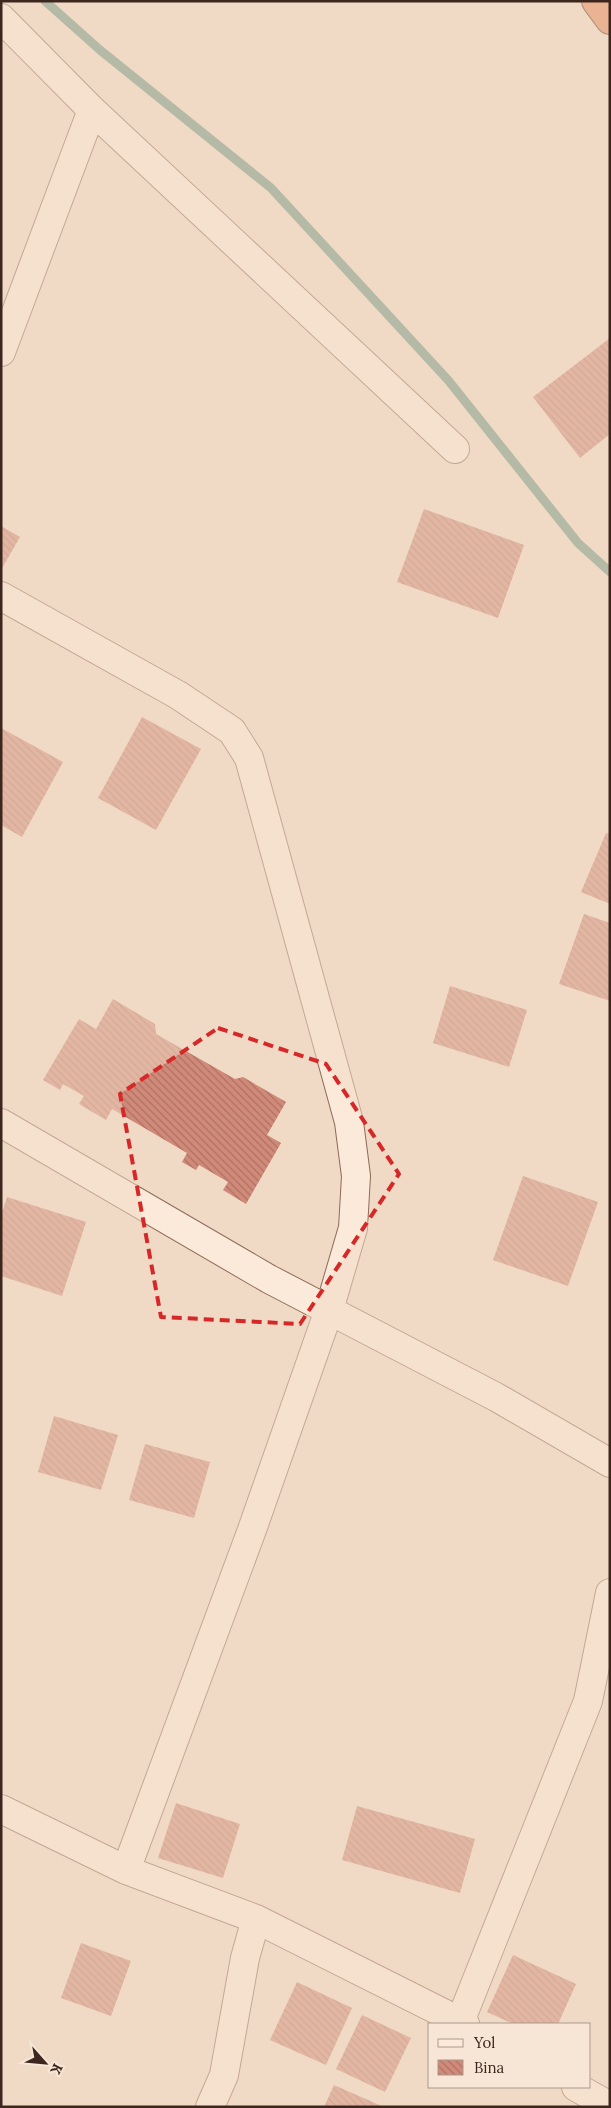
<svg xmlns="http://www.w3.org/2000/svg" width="611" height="2108" viewBox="0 0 611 2108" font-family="Lora,serif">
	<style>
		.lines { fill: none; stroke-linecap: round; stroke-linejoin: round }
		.stream { stroke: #6d9381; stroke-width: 9 }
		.building { fill: url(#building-back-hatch) }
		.minor-casing { stroke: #8d6a5a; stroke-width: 30 }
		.highway-casing { stroke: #5b392e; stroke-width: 30 }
		.minor { stroke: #fbe9d9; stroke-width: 28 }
		.highway { stroke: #e38452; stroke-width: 28 }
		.marked { fill: none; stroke: #d62828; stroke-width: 4; stroke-dasharray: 10 6; stroke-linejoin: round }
	</style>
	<defs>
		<pattern id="building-back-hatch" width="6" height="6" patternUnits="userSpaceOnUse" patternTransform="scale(1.25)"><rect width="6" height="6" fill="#d18a79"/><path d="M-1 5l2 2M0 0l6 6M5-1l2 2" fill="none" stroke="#ab7163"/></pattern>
	</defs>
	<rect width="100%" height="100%" fill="#f1dac5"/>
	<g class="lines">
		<!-- stream -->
		<path class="stream" d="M45 1 100 50 271 188 448 380 578 543 610 572"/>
	</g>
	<!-- building -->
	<path class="building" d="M610 338V434L580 458 533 397Z
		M424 509 524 545 498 618 397 582Z
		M1 526 20 537 1 570Z
		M142 717 201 749 156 830 98 798Z
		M1 728 63 762 22 837 1 825Z
		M606 833 610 834V904L581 892Z
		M584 914 610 923V1001L559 984Z
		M450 986 527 1010 509 1067 433 1043Z
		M113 999 155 1024 156 1034 235 1079 243 1077 286 1102 267 1135 281 1143 246 1204 223 1190 228 1182 199 1165 196 1170 182 1162 187 1153 112 1109 106 1120 79 1104 84 1096 63 1084 60 1090 43 1080 79 1019 96 1029Z
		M523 1176 598 1202 568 1286 493 1260Z
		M7 1197 86 1222 62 1296 1 1276V1216Z
		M54 1416 118 1435 101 1490 38 1472Z
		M145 1444 210 1462 194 1518 129 1500Z
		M176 1803 240 1824 223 1878 158 1858Z
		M357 1806 475 1839 460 1893 342 1860Z
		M81 1943 131 1961 111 2016 61 1998Z
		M513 1955 576 1984 558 2024H513L487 2012Z
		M297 1982 352 2008 326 2065 270 2040Z
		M362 2015 411 2038 385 2092 336 2069Z
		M334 2085 384 2107H324Z"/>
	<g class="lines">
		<!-- minor casing -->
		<g class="minor-casing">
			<path id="minor" d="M1 18 92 110 455 449
				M1 352 92 110
				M1 596 178 695 232 731 249 758 349 1122 356 1176 353 1228 329 1310 253 1527 126 1870
				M1 1123 269 1279 496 1397 610 1463
				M1 1809 126 1870 256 1919 465 2024
				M460 2022 588 1701 610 1593
				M576 2087 610 2106
				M210 2107 224 2075 245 1958 256 1919"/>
		</g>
		<!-- highway casing -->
		<g class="highway-casing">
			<path id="highway" d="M596 1 610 20"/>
		</g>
		<!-- minor -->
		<use href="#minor" class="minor"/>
		<!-- highway -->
		<use href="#highway" class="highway"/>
	</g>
	<!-- marked area -->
	<path d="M0 0H611V2108H0ZM218 1028 326 1064 399 1174 300 1324 161 1317 120 1094Z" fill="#f1dac5" fill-opacity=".55" fill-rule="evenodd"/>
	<path class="marked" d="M218 1028 326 1064 399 1174 300 1324 161 1317 120 1094Z"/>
	<!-- border -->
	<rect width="611" height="2108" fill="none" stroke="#3c261e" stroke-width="5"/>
	<!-- legend -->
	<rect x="428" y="2023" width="162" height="65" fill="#f7e6d5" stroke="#ac998c"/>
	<rect x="438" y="2039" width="25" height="8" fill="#fbe9d9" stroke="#ac998c"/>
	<text x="474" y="2048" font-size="15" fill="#3c261e">Yol</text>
	<rect x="438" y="2060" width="25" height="15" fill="url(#building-back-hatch)" stroke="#ac998c"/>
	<text x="474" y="2073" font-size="15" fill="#3c261e">Bina</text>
	<!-- north arrow -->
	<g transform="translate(45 2063) rotate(117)" stroke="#f7e6d5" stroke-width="4" paint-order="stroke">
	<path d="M0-4L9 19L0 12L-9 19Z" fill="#3c261e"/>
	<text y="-8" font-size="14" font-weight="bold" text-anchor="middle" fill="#3c261e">K</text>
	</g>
</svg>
